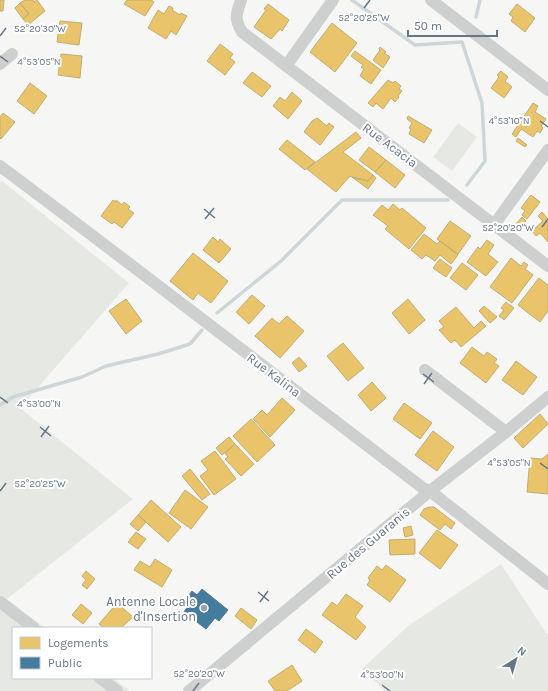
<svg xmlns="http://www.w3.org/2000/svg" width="548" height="691" viewBox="0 0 548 691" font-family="Karla,sans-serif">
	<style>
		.green { fill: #e6e9e3 }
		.homes { fill: #e9c46a; stroke: #c1ad73 }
		.public { fill: #457b9d; stroke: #4f7a96 }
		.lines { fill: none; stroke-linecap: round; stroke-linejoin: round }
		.stream { stroke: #cdd6d8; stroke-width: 3.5 }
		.street { stroke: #ced0d0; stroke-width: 12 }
		.ticks { fill: none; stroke: #657787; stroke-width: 1.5 }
		.poi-dot { fill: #98a3ae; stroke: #fff; stroke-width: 1.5 }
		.labels { text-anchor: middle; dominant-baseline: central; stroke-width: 4; stroke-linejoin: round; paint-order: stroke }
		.street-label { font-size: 13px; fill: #657787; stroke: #fff }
		.poi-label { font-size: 13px; fill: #657787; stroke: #fff; text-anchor: end }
		.ticks-label { font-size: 10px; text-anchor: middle; fill: #657787; stroke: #fff; stroke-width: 4; stroke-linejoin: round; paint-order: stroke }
	</style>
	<rect width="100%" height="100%" fill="#f6f6f5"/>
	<!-- green -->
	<path class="green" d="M458 123 477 137 452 171 433 157Z
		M2 181 129 283 20 408 133 499 7 599 45 628H13V678H113L130 691H0V182Z
		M501 564 548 636V691H385L362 669 408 626Z"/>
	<!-- homes -->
	<path class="homes" d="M0 0H4L3 11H0Z
		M25 0H33L34 2 37 0 45 11 28 25 23 19 29 14 20 3Z
		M127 0H151L154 2 145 16 124 4Z
		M20 3 29 14 23 19 15 8Z
		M268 4 289 20 282 31 280 29 271 39 254 27 266 10 264 9Z
		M517 4 535 18 525 32 511 21 513 17 509 14Z
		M169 6 173 8 172 10 180 15 181 13 187 16 176 35 171 31 166 39 148 28 158 10 164 14Z
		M60 21 82 23 79 45 57 42Z
		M332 23 357 43 335 72 310 52Z
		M220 44 233 54 230 58 235 62 225 75 207 61Z
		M380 47 386 52 384 53 390 57 383 68 373 60 380 50 379 49Z
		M355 51 381 70 371 84 360 76 364 69 361 67 363 65 351 56Z
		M61 54 82 56 80 78 58 75Z
		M501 71 508 77 505 81 512 87 504 98 491 88 499 77 497 75Z
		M252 72 271 86 262 97 243 83Z
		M388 80 393 83 395 81 401 86 399 89 402 91 398 96 399 97 395 102 391 98 383 109 376 103 373 107 368 103Z
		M30 83 47 96 34 114 17 101Z
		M292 92 302 101 288 119 273 106 280 97 285 101Z
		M533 103 538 106 535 112 546 119 541 126 543 128 540 133 537 131 533 137 521 129 516 137 512 134Z
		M3 113 15 122 1 139 0 138V117Z
		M408 116 432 130 424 143 409 134 411 129 409 128 412 123 407 119Z
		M317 118 327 126 329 123 334 127 320 145 304 132 312 121Z
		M356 132 361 138 343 152 373 175 368 181 352 177 350 176 336 192 307 169Z
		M518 138 527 145 525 147 516 141Z
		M287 140 315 162 305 170 279 149Z
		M369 147 386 160 375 172 359 160Z
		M386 160 405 175 395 188 375 172Z
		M373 175 376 178 368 189 352 177 368 181Z
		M531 195 540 202 527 219 522 215 525 211 521 208Z
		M113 200 116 202V200L122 205 124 202 130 207 128 209 134 213 122 228 114 222 112 224 101 216Z
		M393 204 400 210 402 208 426 228 409 249 385 229 388 226 373 215 382 205 388 210Z
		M542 212 548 219V242L540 233 536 236 532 231 543 221 538 216Z
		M522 217 526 221 520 228 515 225Z
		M450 221 471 236 458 254 437 239Z
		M424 234 437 244 440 241 458 255 451 264 440 255 435 261 426 255 422 259 411 250Z
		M213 237 218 242 220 239 231 249 219 263 203 250Z
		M487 240 494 245 488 254 498 262 486 276 467 262 478 247 480 249Z
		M193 253 228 281 211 303 198 293 193 300 170 281Z
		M511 258 521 266 524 262 528 265 525 269 533 275 512 303 490 287Z
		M440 259 452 268 446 277 433 268Z
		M462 263 478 275 466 290 450 278Z
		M539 278 548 285V311L540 322 518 305Z
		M252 295 265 306 249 324 236 312Z
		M126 299 142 321 126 334 109 311Z
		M408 299 425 320 409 334 392 313Z
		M506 302 514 308 504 320 499 316 504 310 501 308Z
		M484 306 497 317 490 323 479 311Z
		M456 307 474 328 481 321 486 326 461 347 455 340 451 343 439 330 444 327 439 321Z
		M287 316 304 331 280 358 255 336 272 318 279 324Z
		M343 343 364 368 348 381 327 356Z
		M472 347 484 356 487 352 497 359 494 363 499 366 486 383 460 363Z
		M299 357 307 366 299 372 292 363Z
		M516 361 537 377 523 395 502 380Z
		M372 382 386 398 371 411 358 395Z
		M282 398 295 410 270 437 253 419 262 410 267 415Z
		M404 403 432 423 420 439 393 419Z
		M540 414 548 424 523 448 514 438Z
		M251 419 275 445 257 462 233 436Z
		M433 431 454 447 437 471 415 455Z
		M229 437 235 444 222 455 216 448Z
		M235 444 254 464 241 476 225 459 228 457 225 453Z
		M215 451 236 479 214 495 200 476 208 470 201 461Z
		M548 454V494L527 492 530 458 542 459Z
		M190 469 210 494 202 500 182 476Z
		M185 490 208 507 191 529 169 513Z
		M151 500 181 527 168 542 138 515Z
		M429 507H434L455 523 451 529 445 524 440 530 420 515 424 509Z
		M138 515 146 522 138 531 130 524Z
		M411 526 413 535 405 537 403 528Z
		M437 530 458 545 440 569 419 553Z
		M136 532 146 539 138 549 128 542Z
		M415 539V554L390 555 389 540Z
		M155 559 172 570 162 587 134 570 140 561 150 567Z
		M386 565 406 580 390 602 367 585 370 580 368 578 377 566 382 570Z
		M86 571 95 579 87 589 82 585 86 580 82 576Z
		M346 594 363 606 355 617 366 627 356 640 322 615 332 602 337 606Z
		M117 603 133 617 121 628H104L99 624Z
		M81 604 92 613 83 624 72 615Z
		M241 608 257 620 251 629 235 616Z
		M306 629 323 642 315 653 298 640Z
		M292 665 302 681 287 691H275L268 681Z"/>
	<!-- public -->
	<path class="public" d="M202 589 228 610 219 621 215 618 206 629 184 612 188 606 184 602 192 591 197 595Z"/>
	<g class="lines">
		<!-- stream -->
		<path class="stream" d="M352 0 415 45 462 42 482 103 485 161 467 185
			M476 17 480 0
			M217 313 281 261 342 200H448
			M0 405 13 397 82 377 106 366 158 354 190 344 202 330"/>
		<!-- street -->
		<path class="street" d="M241 0C236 15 234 18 242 32L548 266
			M431 0 548 90
			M0 64 12 54
			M286 66 333 0
			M0 166C142 272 282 381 423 488L430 491 548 584
			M494 225 548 150
			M425 370 506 432
			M0 602 34 628
			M100 678 117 691
			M189 691 430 491 506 432 548 397"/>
	</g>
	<!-- ticks -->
	<path class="ticks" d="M364 8 370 0M0 36 6 28M0 56 8 62M540 121 548 127M204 209 215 218M205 219 214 208M542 227 548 219M423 374 434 382M424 384 432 373M0 397 8 403M40 427 51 436M41 437 49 426M540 463 548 469M0 491 6 483M258 592 269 601M260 602 268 591M382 685 390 691M193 691 199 683"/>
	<!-- markers -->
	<circle class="poi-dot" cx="204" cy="608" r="4"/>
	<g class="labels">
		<!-- street labels -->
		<g class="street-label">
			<text transform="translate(390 145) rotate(37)">Rue Acacia</text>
			<text transform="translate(274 375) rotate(37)">Rue Kalina</text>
			<text transform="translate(368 543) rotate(-40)">Rue des Guaranis</text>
		</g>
		<!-- poi labels -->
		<g class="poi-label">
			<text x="196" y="601">Antenne Locale<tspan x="196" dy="15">d'Insertion</tspan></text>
		</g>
	</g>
	<g class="ticks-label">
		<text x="364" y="21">52°20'25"W</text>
		<text x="40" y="32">52°20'30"W</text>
		<text x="39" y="65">4°53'05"N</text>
		<text x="509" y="124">4°53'10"N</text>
		<text x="508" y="231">52°20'20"W</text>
		<text x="39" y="407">4°53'00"N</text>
		<text x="509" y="466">4°53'05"N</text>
		<text x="40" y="487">52°20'25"W</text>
		<text x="199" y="677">52°20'20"W</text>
		<text x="382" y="678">4°53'00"N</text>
	</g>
	<!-- legend -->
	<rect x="12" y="627" width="140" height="52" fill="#ffffff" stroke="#c1c9cf"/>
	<rect x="20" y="637" width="20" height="12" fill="#e9c46a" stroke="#c1c9cf"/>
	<text x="48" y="647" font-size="12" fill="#657787">Logements</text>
	<rect x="20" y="657" width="20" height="12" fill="#457b9d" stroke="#c1c9cf"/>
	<text x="48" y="667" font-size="12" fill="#657787">Public</text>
	<!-- north arrow -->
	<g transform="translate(516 659) rotate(37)" stroke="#ffffff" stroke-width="3" paint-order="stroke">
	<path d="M0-3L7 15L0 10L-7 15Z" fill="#657787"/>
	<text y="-6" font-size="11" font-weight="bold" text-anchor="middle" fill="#657787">N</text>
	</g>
	<!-- scale -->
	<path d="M408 30v6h89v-6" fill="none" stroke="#657787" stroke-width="2"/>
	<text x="414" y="30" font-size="12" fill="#657787" stroke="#ffffff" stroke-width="3" paint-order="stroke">50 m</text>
</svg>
